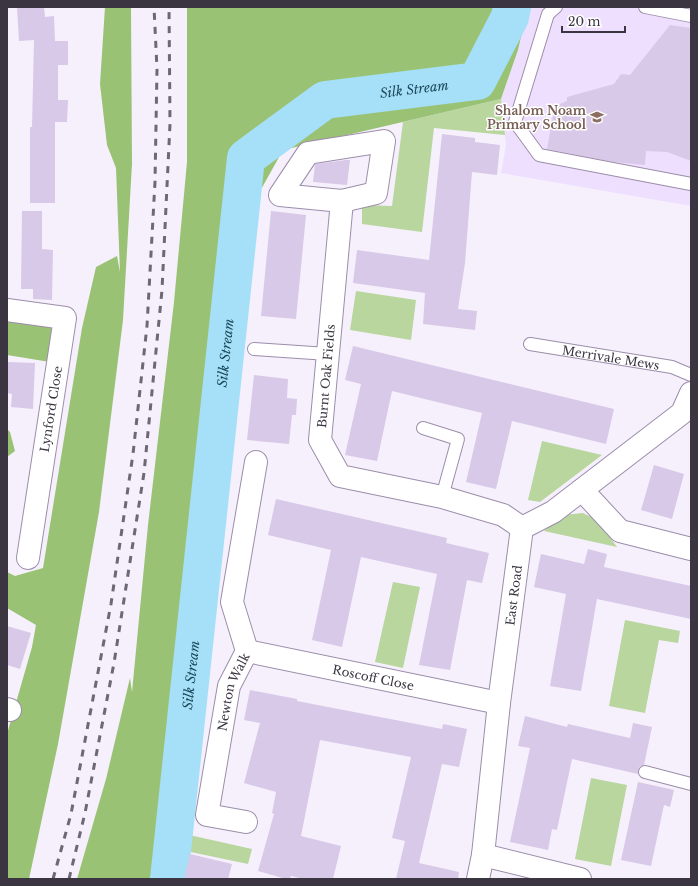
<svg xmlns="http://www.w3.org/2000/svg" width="698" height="886" viewBox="0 0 698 886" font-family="'Libre Baskerville',serif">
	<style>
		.built { fill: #efdffe }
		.green { fill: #b8d69e }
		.forest { fill: #9ac275 }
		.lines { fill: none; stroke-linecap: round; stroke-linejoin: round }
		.river { stroke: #a6e0f8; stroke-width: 38 }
		.building { fill: #d8c9e8 }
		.service-casing { stroke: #9c8daa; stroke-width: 14 }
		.minor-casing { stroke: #9c8daa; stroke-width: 24 }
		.service { stroke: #fff; stroke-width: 12 }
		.minor { stroke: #fff; stroke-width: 22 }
		.rail { stroke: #6e6874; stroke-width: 3; stroke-dasharray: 7 7; stroke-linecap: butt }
		.labels { text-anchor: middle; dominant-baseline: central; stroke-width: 3; stroke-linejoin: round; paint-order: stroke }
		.education-label { font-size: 12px; font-weight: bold; fill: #785e54; stroke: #fff; text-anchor: end }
		.street-label { font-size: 12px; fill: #3b3541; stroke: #fff }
		.water-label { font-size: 13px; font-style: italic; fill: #184657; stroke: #fff }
	</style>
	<rect width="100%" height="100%" fill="#f6f0fc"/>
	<!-- built -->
	<path class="built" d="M528 7H691V206L501 173 506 145 501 99 518 50Z"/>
	<!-- green -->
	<path class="green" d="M501 99 505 135 434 128 422 232 362 224V205L392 206 403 122Z
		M356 291 416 300 411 340 350 330Z
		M542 441 602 455 540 502 528 500Z
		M583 513 597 520 617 547 544 531 563 515Z
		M393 582 420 587 403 668 375 662Z
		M625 620 680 631 678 643 659 640 645 713 609 706Z
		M591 778 627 785 611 866 575 859Z
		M185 834 252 849 248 864 181 850Z"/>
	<!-- forest -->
	<path class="forest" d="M105 7H131L132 164 123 320 99 512 58 744 29 879H7V734L32 647 36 625 7 608V572L15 576 43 568 82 328 96 267 117 256 120 272 116 168 107 145 100 84Z
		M187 7H528L518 50 501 99 283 150 259 193 224 482 197 711 175 879H77L106 779 130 678 132 692 148 525 174 302 187 162Z
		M7 319 57 326 50 362 7 355Z
		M7 429 10 432 15 451 7 457Z"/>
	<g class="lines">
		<!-- river -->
		<path class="river" id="s1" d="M169 879 246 158 325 100 477 81 510 17 512 7"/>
	</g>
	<!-- building -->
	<path class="building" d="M17 7H44L45 17 54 16 55 41H68V65H58V100H68L67 122H55V203H30V127H32L34 40 19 41Z
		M670 25 691 28V161L667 152 646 151 645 165 613 162 547 149 555 106 567 101V97L614 84 621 74 630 75Z
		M442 134 475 138V142L500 145 497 175 472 172 465 263 458 309 477 311 475 330 423 324 425 293 353 283 357 250 429 260Z
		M346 160H350L347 185 313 182 315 164Z
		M22 211H42V249L53 250 52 300 33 299V289H21Z
		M271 211 306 215 296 319 261 316Z
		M353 346 614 409 606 444 512 421 496 489 466 482 482 413 392 391 377 461 345 455 361 384 345 380Z
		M7 362 35 363 33 409 11 407 12 394 7 393Z
		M254 375 288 379 287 398 297 399 296 415H292L289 444 247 440Z
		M654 465 684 474 672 519 641 510Z
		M276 499 447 538 446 543 489 553 482 583 467 580 450 670 419 665 437 574 361 557 342 647 312 640 331 550 268 535Z
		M588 549 607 554 604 567 691 586V619L597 599 581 691 550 686 566 594 534 587 541 554 584 564Z
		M7 626 31 633 20 669 7 665Z
		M250 690 297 699V701L442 729 443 724 467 729 459 767 442 764 419 863 459 872 458 879H396L405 841 392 838 411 757 320 740 301 836 341 846 333 879H304L291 876 290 879H286L258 871 274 814 272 813 276 792 244 783 260 723 244 720Z
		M525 716 567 727 568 724 630 738 633 723 652 727 644 765 639 767 638 774 572 759 557 830 552 829 548 850 510 842 530 748 518 746Z
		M638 782 674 790 670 807 664 805 651 866 621 860Z
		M190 854 232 864 228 879H184Z"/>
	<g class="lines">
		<!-- service casing -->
		<g class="service-casing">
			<g id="service">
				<path d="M556 7 548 14 515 122 539 155 691 184"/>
				<path d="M645 7 691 16"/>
				<path id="s2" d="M530 344 672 367 691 375"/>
				<path d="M254 349 328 354"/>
				<path d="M423 428 458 439 442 497"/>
				<path d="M645 772 691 784"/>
			</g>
		</g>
		<!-- minor casing -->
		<g class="minor-casing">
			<g id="minor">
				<path d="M342 201 376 193 384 141 308 153 280 195 342 201 320 440 340 476 442 497 503 515 522 528"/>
				<path d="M7 310 65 318 28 558"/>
				<path d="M582 490 620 531 691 549"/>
				<path id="s3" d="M247 651 499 703"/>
				<path d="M7 709 10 710"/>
				<path id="s4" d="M246 822 207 815 229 686 247 651 232 602 256 462"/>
				<path d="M483 855 580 879"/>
				<path id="s5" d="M478 879 483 855 499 703 522 528 553 512 682 413 691 393"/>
			</g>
		</g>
		<!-- service -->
		<use href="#service" class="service"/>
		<!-- minor -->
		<use href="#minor" class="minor"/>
		<!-- rail -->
		<path class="rail" d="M53 879 71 814 111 604 133 454 147 326 155 182 157 69 154 7
			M69 879 85 813 114 663 144 473 162 290 170 124 169 7"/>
	</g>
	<!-- icons -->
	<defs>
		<g id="school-bare" transform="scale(1.08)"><path d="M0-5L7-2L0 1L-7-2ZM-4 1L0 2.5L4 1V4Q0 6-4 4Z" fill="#8d6e63" stroke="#fff" stroke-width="2.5" paint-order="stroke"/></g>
	</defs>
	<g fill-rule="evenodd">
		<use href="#school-bare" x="597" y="117"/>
	</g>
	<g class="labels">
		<!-- education labels -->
		<g class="education-label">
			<text x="586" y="110">Shalom Noam<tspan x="586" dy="14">Primary School</tspan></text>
		</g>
		<!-- street labels -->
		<g class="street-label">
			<text stroke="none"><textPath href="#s2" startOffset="82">Merrivale Mews</textPath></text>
			<text transform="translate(326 376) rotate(-85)">Burnt Oak Fields</text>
			<text transform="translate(51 409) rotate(-81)">Lynford Close</text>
			<text stroke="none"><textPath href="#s5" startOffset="286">East Road</textPath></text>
			<text stroke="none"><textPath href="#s3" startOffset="129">Roscoff Close</textPath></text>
			<text stroke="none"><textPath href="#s4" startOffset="166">Newton Walk</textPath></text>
		</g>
		<!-- water labels -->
		<g class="water-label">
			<text stroke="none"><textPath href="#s1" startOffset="913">Silk Stream</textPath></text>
			<text stroke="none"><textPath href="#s1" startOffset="529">Silk Stream</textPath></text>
			<text stroke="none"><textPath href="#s1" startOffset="205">Silk Stream</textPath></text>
		</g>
	</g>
	<!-- border -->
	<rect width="698" height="886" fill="none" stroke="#3b3541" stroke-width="16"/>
	<!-- scale -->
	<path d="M562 26v6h63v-6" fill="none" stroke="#3b3541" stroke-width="2"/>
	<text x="568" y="26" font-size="12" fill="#3b3541" stroke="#ffffff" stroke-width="3" paint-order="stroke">20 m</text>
</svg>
